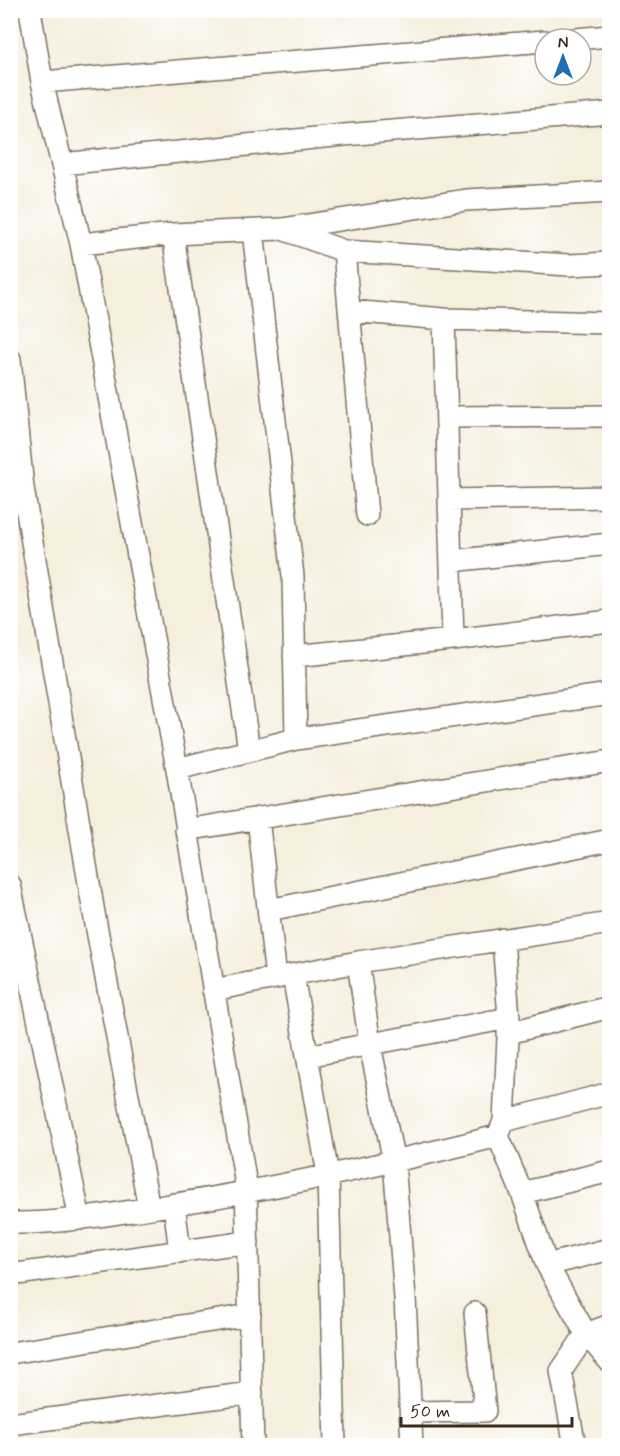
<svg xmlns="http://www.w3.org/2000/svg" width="620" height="1456" viewBox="0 0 620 1456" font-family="Mynerve,sans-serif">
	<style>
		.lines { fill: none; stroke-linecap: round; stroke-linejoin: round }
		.minor-casing { stroke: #7c6f61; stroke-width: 24 }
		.minor { stroke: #fff; stroke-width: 21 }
	</style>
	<rect width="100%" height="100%" fill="#fff"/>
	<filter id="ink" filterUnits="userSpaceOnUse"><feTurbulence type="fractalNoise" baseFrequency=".0167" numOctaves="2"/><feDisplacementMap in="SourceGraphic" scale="12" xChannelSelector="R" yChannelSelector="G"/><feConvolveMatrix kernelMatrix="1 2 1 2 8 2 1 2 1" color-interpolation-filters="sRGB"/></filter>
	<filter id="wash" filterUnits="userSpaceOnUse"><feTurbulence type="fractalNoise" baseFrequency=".008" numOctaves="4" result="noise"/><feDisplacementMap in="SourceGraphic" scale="24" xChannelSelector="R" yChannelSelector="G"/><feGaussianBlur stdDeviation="1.35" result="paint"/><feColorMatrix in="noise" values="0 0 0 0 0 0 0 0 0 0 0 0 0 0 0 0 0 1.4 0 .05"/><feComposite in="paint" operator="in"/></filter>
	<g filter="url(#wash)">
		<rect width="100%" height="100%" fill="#f6efde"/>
	</g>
	<g filter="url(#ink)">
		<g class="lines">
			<!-- minor casing -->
			<g class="minor-casing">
				<path id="minor" d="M30 10 42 82 81 244 177 769 246 1185 253 1446
					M575 39 610 36
					M42 82 545 41
					M62 164 344 135 610 113
					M285 230 344 251 569 265 610 263
					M253 231 293 576 296 739
					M173 234 249 750
					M81 244 173 234 282 229 466 200 610 192
					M344 251 367 515
					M350 311 444 319 610 323
					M444 319 453 640
					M10 359 23 488 95 919 149 1208
					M448 417 610 416
					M449 500 610 497
					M451 561 610 544
					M294 656 453 640 610 621
					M177 769 296 739 610 694
					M258 818 276 978
					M186 830 610 761
					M10 885 80 1219
					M269 910 610 840
					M503 939 509 1018 504 1121 498 1136 522 1193 547 1265 586 1334 610 1362
					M358 962 370 1045 394 1162 405 1298 412 1446
					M293 975 328 1175 335 1446
					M213 990 358 962 610 923
					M508 1033 610 1007
					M307 1056 509 1018
					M504 1121 610 1093
					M522 1193 610 1171
					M174 1204 180 1252
					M10 1223C57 1224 105 1215 151 1208 268 1190 383 1165 498 1136
					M547 1265 610 1249
					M10 1275 248 1242
					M10 1353 250 1315
					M411 1412 485 1411 475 1313
					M10 1424 252 1393
					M575 1446 561 1371 586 1334 610 1325"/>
			</g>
			<!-- minor -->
			<use href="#minor" class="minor"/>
		</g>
	</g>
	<!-- margin -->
	<rect width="620" height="1456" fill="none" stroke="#fff" stroke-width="36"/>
	<!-- north arrow -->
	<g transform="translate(563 57)"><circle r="28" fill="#ffffff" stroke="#b1aaa5" stroke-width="1.5"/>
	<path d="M0-4.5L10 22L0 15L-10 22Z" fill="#1f6fb2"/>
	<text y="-9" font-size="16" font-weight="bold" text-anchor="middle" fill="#3b2a1e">N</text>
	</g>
	<!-- scale -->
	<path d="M401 1417v9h171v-9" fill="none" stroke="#3b2a1e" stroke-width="3"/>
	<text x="410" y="1417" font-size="18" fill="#3b2a1e" stroke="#ffffff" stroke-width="4.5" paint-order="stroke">50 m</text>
</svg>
